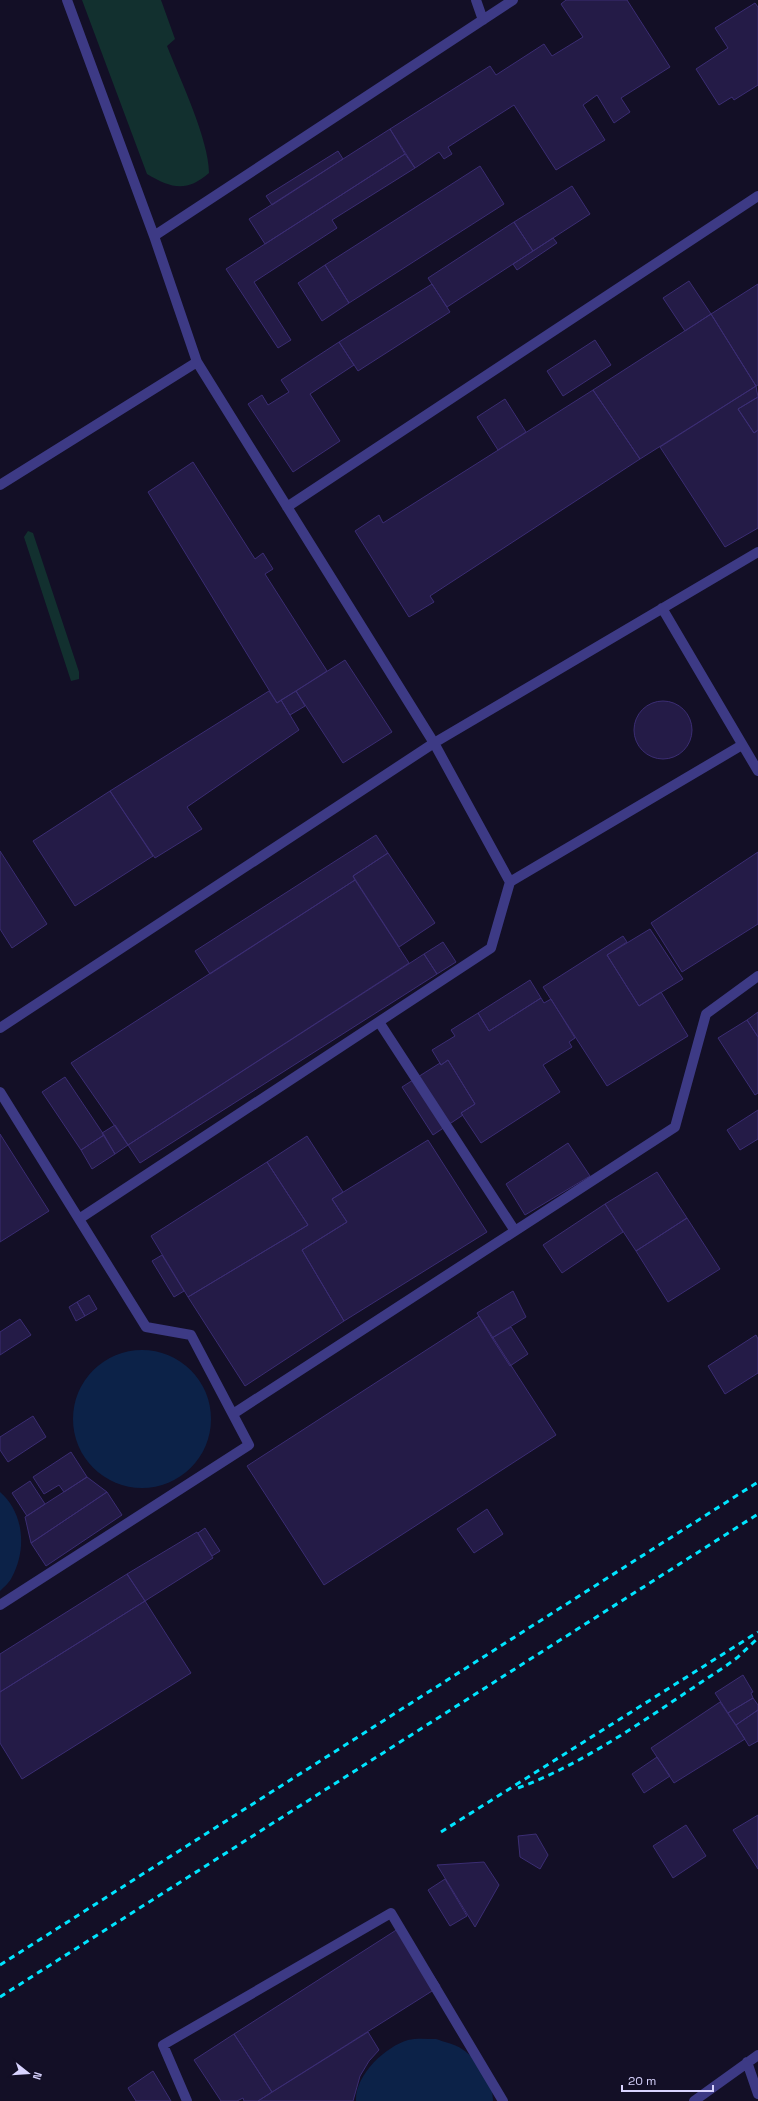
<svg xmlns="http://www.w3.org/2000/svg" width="758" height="2101" viewBox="0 0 758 2101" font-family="'Space Grotesk',sans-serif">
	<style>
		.green { fill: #12302f }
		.water { fill: #0c2248 }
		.building { fill: #241b47; stroke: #3b2d73 }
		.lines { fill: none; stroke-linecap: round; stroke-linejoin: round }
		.minor { stroke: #3d3a85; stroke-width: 10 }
		.rail { stroke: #00e5ff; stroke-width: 3; stroke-dasharray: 6 5; stroke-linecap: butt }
	</style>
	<rect width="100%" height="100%" fill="#130f26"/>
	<!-- green -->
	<path class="green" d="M82 0H161L175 39 167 46C180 79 209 140 209 173 186 193 171 188 147 174Z
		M28 531 33 533 79 672V679L71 681 24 537Z"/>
	<!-- water -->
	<path class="water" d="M73 1419a69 69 0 1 1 138 0a69 69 0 1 1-138 0Z
		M0 1492C24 1513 27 1549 12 1577 10 1582 4 1587 0 1591Z
		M436 2039C444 2042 455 2044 462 2049 479 2061 493 2081 493 2101H356C355 2075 385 2047 408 2040 416 2038 427 2039 436 2039Z"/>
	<!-- building -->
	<path class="building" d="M566 0H627L670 67 621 98 630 112 614 123 597 95 583 105 605 140 556 170 514 105 448 147 452 154 444 159 439 152 415 168 390 129 490 66 496 75 544 44 552 56 583 37 561 4Z
		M755 3 758 7V85L734 100 732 97 719 105 696 69 728 48 715 28Z
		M390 129 405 154 265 244 249 219Z
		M338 151 343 159 272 205 266 196Z
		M405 154 415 168 332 220 337 228 254 282 291 340 278 348 226 269Z
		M480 166 504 204 349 303 325 265Z
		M572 186 590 214 533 251 514 222Z
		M514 222 533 251 447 307 428 278Z
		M553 238 557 243 517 270 513 264Z
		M325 265 349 303 322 321 298 283Z
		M689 281 711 314 685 331 663 298Z
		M432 284 450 312 358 371 339 342Z
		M758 284V385L756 386 711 314Z
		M711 314 756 386 640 459 593 390Z
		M595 340 611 365 563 396 547 371Z
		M339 342 354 365 310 394 340 441 293 472 248 404 262 395 268 405 289 392 281 380Z
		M756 386 758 397 738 409 754 433 758 430V528L725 547 660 447Z
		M593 390 640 459 430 596 434 602 409 617 355 531 379 515 383 523Z
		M758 397V430L754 433 738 409Z
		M505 399 526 432 498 450 477 417Z
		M193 462 255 559 263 553 273 569 265 574 327 671 277 703 148 492Z
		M345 660 392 732 343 763 296 691Z
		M269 691 277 703 281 700 299 730 187 807 202 829 155 858 110 791Z
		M296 691 305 706 290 715 281 700Z
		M634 730a29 29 0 1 1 58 0a29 29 0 1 1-58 0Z
		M110 791 153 856 75 906 33 841Z
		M376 835 388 853 353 876 355 880 210 974 195 951Z
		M0 851 47 924 12 948 0 929Z
		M758 852V924L682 972 651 923Z
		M388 853 435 923 399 947 353 876Z
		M355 880 409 963 128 1145 71 1063Z
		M650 929 683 979 639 1006 607 955Z
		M623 936 627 942 607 955 639 1006 661 992 688 1036 607 1086 543 987Z
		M443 942 456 962 437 974 424 954Z
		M424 954 437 974 140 1163 128 1145Z
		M530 980 541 998 489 1031 478 1013Z
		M541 998 544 1003 551 999 575 1038 569 1042 572 1047 543 1065 560 1092 481 1143 461 1113 475 1104 448 1060 441 1065 432 1050 455 1036 451 1030 478 1013 489 1031Z
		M758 1012V1037L747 1020Z
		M747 1020 758 1037V1093L755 1095 718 1038Z
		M448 1060 475 1104 461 1113 463 1115 433 1135 402 1087 440 1063 441 1065Z
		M65 1077 104 1135 81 1150 42 1092Z
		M758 1110V1139L740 1150 727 1130Z
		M115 1125 128 1145 115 1154 102 1133Z
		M0 1134 49 1211 0 1242Z
		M104 1135 115 1154 92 1169 81 1150Z
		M307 1136 343 1192 332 1199 347 1222 302 1250 344 1321 245 1386 188 1297 308 1225 267 1162Z
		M428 1140 487 1232 344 1321 302 1250 347 1222 332 1199Z
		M568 1143 590 1176 525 1215 506 1184Z
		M267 1162 308 1225 188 1297 151 1236Z
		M657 1172 687 1218 636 1251 605 1204Z
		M605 1204 623 1232 562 1273 543 1245Z
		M687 1218 720 1269 668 1302 636 1251Z
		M162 1255 184 1291 174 1297 152 1261Z
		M513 1291 526 1317 492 1338 477 1313Z
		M89 1295 97 1309 85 1316 77 1302Z
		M77 1302 85 1316 76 1321 69 1307Z
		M479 1316 556 1435 324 1585 247 1466Z
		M20 1319 31 1335 0 1355V1332Z
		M511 1327 528 1354 510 1366 492 1338Z
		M756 1335 758 1339V1373L725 1394 708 1366Z
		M33 1416 46 1437 8 1462 0 1450V1437Z
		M71 1452 87 1477 64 1492 59 1485 44 1494 33 1477Z
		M87 1477 107 1492 31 1543 25 1517Z
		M30 1481 45 1504 27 1516 12 1493Z
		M107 1492 122 1515 46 1566 31 1543Z
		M487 1509 503 1534 474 1553 457 1529Z
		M205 1528 220 1551 212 1556 198 1533Z
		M197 1532 213 1558 145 1601 127 1574Z
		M127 1574 145 1601 0 1692V1654Z
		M145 1601 191 1673 22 1779 0 1743V1692Z
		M743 1675 753 1692 751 1693 753 1698 728 1713 715 1693Z
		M753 1698 758 1705V1710L736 1725 728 1713Z
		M720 1702 745 1739 674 1783 651 1748Z
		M758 1710V1741L749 1746 736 1725Z
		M657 1757 670 1776 644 1793 632 1774Z
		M758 1815V1869L733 1830Z
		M686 1825 706 1856 673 1878 653 1846Z
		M536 1834 548 1855 540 1869 520 1857 518 1836Z
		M484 1862 499 1885 475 1927 437 1865Z
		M445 1879 467 1916 450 1926 428 1890Z
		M401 1927 440 1986 272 2092 234 2034Z
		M368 2032 379 2050 369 2061 360 2076 353 2101H258Z
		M234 2034 272 2092 258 2101H244L243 2098 237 2101H221L194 2060Z
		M153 2071 171 2101H136L128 2088Z"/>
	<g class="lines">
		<!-- minor -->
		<path class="minor" d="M67 0 154 236 197 362 434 743 758 552
			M476 0 483 20
			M154 236 513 0
			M0 485 197 362
			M287 507 758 196
			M662 608 758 771
			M379 1022 515 1231
			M0 1028 434 743 510 882
			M0 1092 146 1327 191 1335 249 1445 0 1605
			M79 1219 491 948 510 882 742 745
			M233 1414 675 1127 706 1014 758 976
			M747 2062 758 2094
			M187 2101 163 2045 391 1913 503 2101
			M694 2101 758 2055"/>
		<!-- rail -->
		<path class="rail" d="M518 1788C591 1761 658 1710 723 1668L738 1657 758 1638
			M441 1832 758 1632
			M0 1965 758 1482
			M0 1997 758 1514"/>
	</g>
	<!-- north arrow -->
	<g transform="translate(28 2073) rotate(107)" stroke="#130f26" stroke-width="3" paint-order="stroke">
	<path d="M0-3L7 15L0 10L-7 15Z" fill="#d9d4ff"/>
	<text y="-6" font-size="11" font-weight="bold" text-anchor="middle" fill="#d9d4ff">N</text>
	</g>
	<!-- scale -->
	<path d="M622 2085v6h91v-6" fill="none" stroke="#d9d4ff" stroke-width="2"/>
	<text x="628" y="2085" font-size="12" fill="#d9d4ff" stroke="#130f26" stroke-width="3" paint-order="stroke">20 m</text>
</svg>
